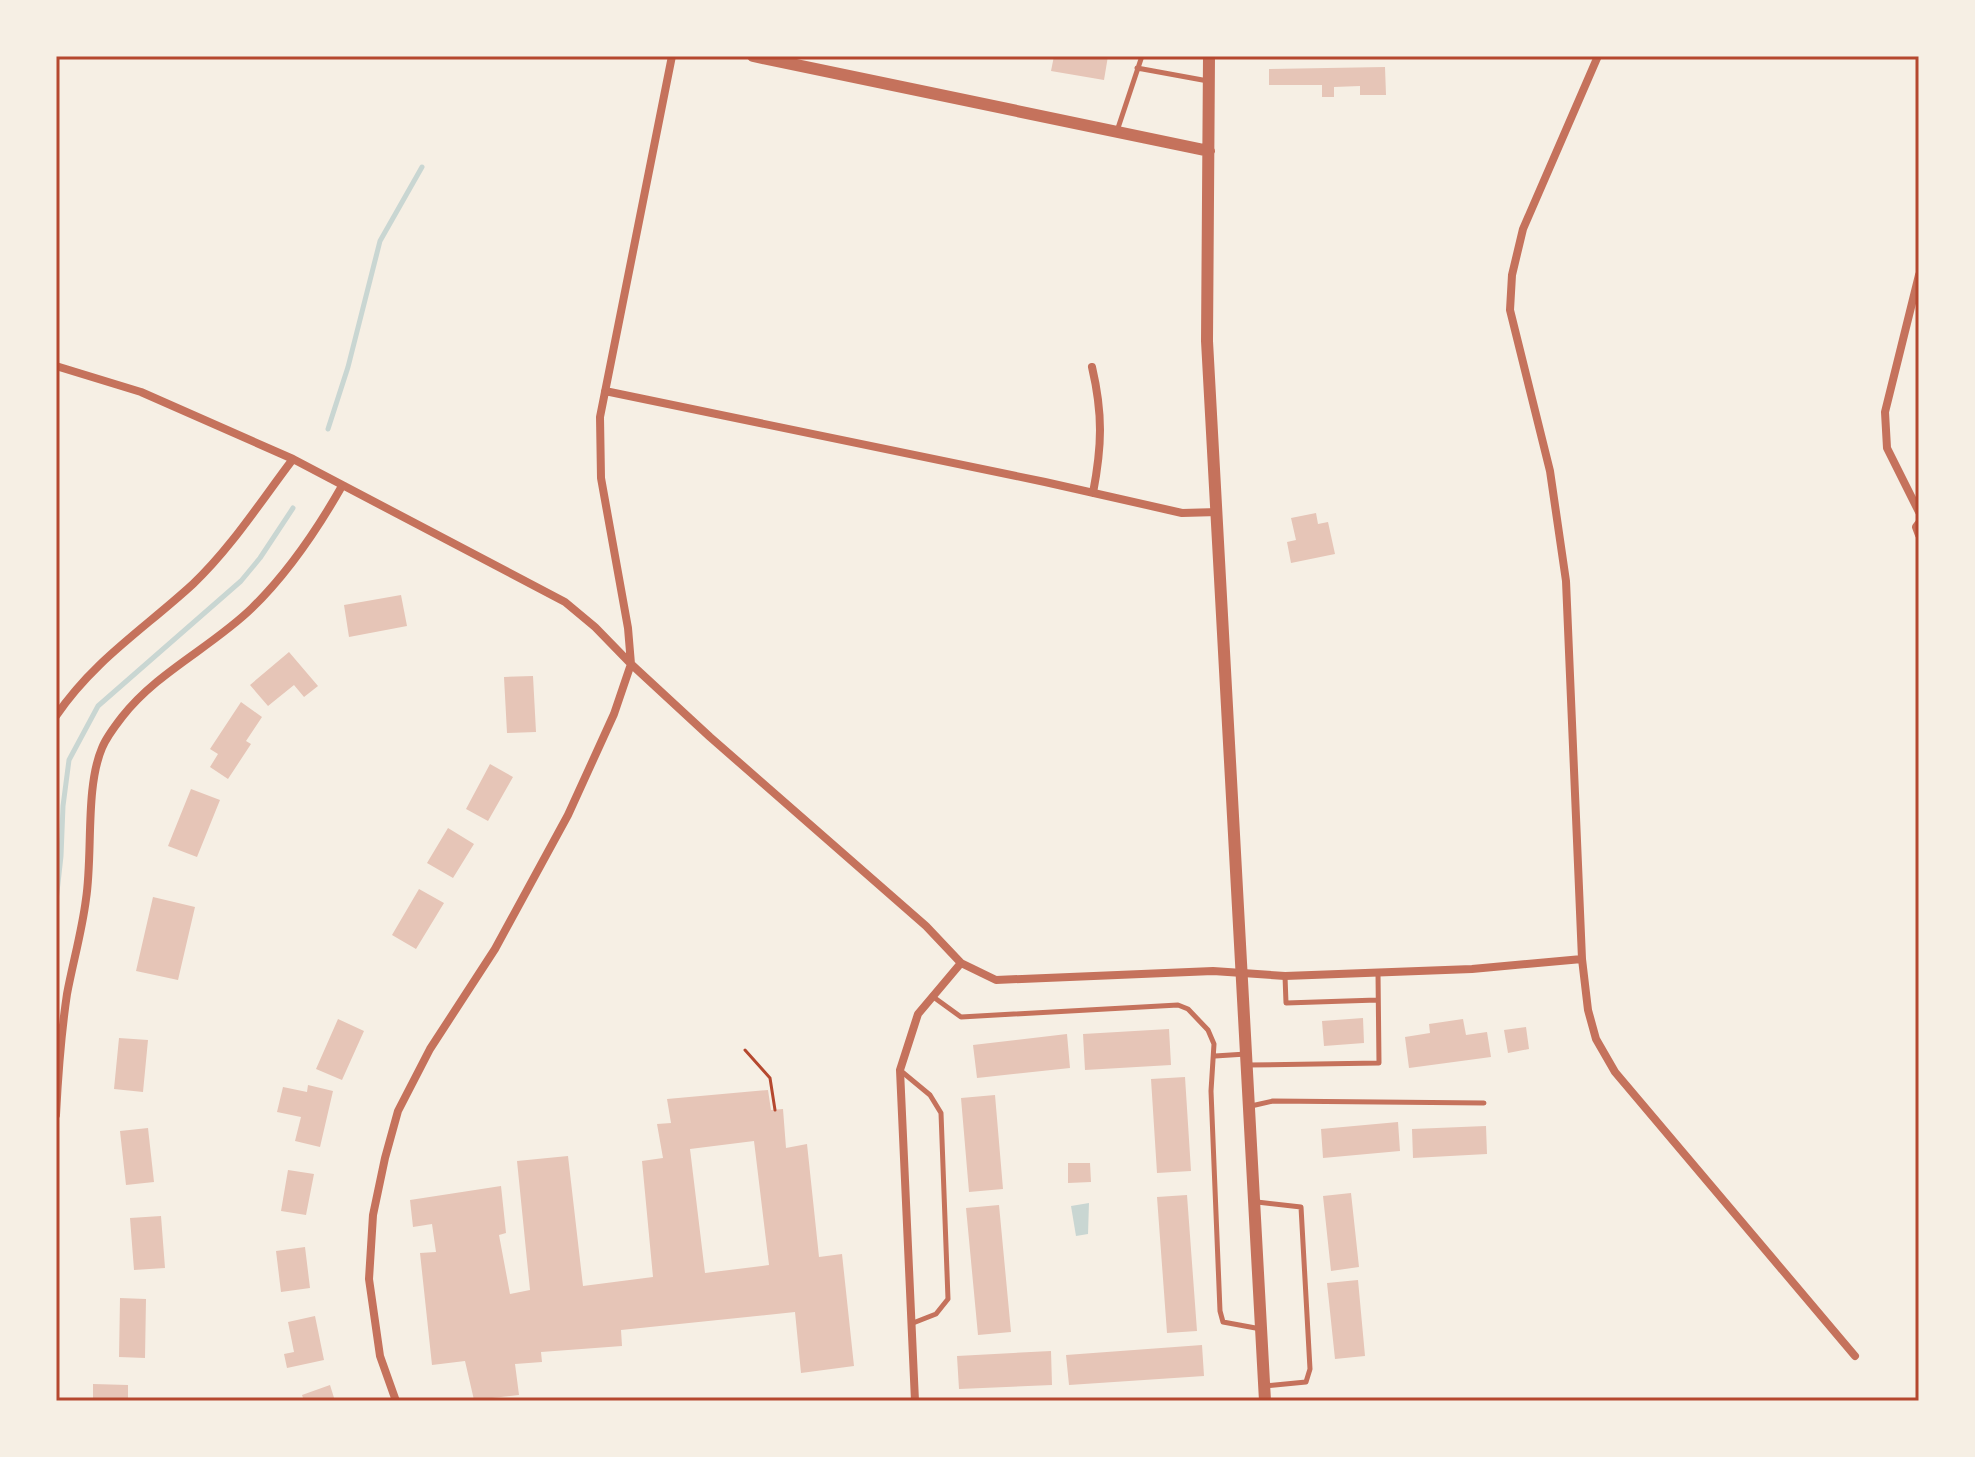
<svg xmlns="http://www.w3.org/2000/svg" width="1975" height="1457" viewBox="0 0 1975 1457" font-family="Poppins,sans-serif">
	<style>
		.water { fill: #c9d6d2 }
		.lines { fill: none; stroke-linecap: round; stroke-linejoin: round }
		.stream { stroke: #c9d6d2; stroke-width: 5 }
		.building { fill: #e6c5b7; fill-rule: evenodd }
		.path { stroke: #b5482f; stroke-width: 3 }
		.service { stroke: #c5725c; stroke-width: 5 }
		.minor { stroke: #c5725c; stroke-width: 8 }
		.tertiary { stroke: #c5725c; stroke-width: 12 }
		.neatline { fill: none; stroke: #b5482f; stroke-width: 3 }
	</style>
	<rect width="100%" height="100%" fill="#f6efe4"/>
	<!-- water -->
	<path class="water" d="M1089 1203 1088 1234 1076 1236 1071 1206Z"/>
	<g class="lines">
		<!-- stream -->
		<path class="stream" d="M328 429 348 367 380 241 422 167
			M56 901 61 856 63 806 69 760 98 706 241 581 260 558 293 508"/>
	</g>
	<!-- building -->
	<path class="building" d="M1054 56H1108L1104 80 1051 71Z
		M1385 67 1386 95H1360V86L1334 87V97H1322V85H1269V69Z
		M1316 513 1318 524 1328 522 1335 554 1291 563 1287 542 1296 540 1291 518Z
		M401 595 407 626 349 637 344 605Z
		M289 652 318 686 304 697 294 685 268 706 250 685Z
		M533 676 536 732 507 733 504 677Z
		M241 702 262 717 246 741 251 744 228 779 210 767 218 754 210 749Z
		M490 764 513 777 488 821 466 809Z
		M191 789 220 800 197 857 168 846Z
		M448 828 474 844 453 878 427 863Z
		M419 889 444 903 416 949 392 935Z
		M153 897 195 907 178 980 136 971Z
		M1363 1018 1364 1043 1324 1046 1322 1021Z
		M338 1019 364 1031 342 1080 316 1069Z
		M1463 1019 1466 1035 1487 1032 1491 1057 1409 1068 1405 1037 1430 1033 1429 1024Z
		M1526 1027 1529 1049 1508 1053 1504 1030Z
		M1169 1029 1171 1065 1085 1070 1083 1034Z
		M1067 1034 1070 1068 977 1078 973 1045Z
		M119 1038 148 1040 143 1092 114 1089Z
		M1185 1077 1191 1171 1157 1173 1151 1079Z
		M308 1085 333 1091 320 1147 295 1141 301 1117 277 1112 283 1087 307 1092Z
		M768 1090 771 1110 783 1109 786 1148 807 1144 819 1257 842 1254 854 1366 801 1373 795 1312 621 1330 622 1346 541 1352 542 1362 515 1364 519 1395 474 1400 465 1361 432 1365 420 1253 436 1252 432 1224 413 1227 410 1200 501 1186 506 1233 499 1235 510 1294 530 1290 517 1161 568 1156 583 1286 653 1277 642 1161 663 1158 657 1124 671 1123 667 1099ZM754 1141 769 1265 705 1273 690 1149Z
		M995 1095 1003 1189 969 1192 961 1098Z
		M1398 1122 1400 1151 1323 1158 1321 1129Z
		M1486 1126 1487 1154 1413 1158 1412 1129Z
		M148 1128 154 1182 126 1185 120 1131Z
		M1068 1163H1090L1091 1182 1068 1183Z
		M288 1170 314 1174 306 1215 281 1211Z
		M1351 1193 1359 1267 1331 1271 1323 1196Z
		M1187 1195 1197 1331 1167 1333 1157 1197Z
		M999 1205 1011 1332 978 1335 966 1208Z
		M161 1216 165 1268 134 1270 130 1218Z
		M305 1247 310 1288 281 1292 276 1251Z
		M1358 1280 1365 1356 1335 1359 1327 1283Z
		M120 1298 146 1299 145 1358 119 1357Z
		M315 1316 324 1360 287 1368 284 1354 294 1352 288 1322Z
		M1202 1345 1204 1376 1069 1385 1066 1355Z
		M1051 1351 1052 1385 959 1389 957 1356Z
		M93 1384 128 1385V1401H93Z
		M330 1385 335 1401H304L302 1395Z"/>
	<g class="lines">
		<!-- path -->
		<path class="path" d="M745 1050 770 1078 775 1110"/>
		<!-- service -->
		<path class="service" d="M1137 68 1208 81
			M1117 131 1142 56
			M1285 976 1286 1003 1377 1000
			M932 996 961 1017 1178 1005 1188 1009 1208 1030 1214 1044 1211 1091 1220 1311 1223 1322 1261 1329
			M1215 1056 1246 1054
			M1248 1065 1379 1063 1378 973
			M901 1071 930 1095 941 1113 948 1299 936 1314 913 1323
			M1251 1106 1273 1101 1484 1103
			M1257 1202 1301 1207 1310 1369 1306 1382 1265 1386"/>
		<!-- minor -->
		<path class="minor" d="M1598 56 1523 229 1512 275 1510 310 1550 471 1566 581 1582 959 1588 1010 1596 1039 1615 1072 1855 1356
			M1919 275 1885 412 1887 448 1919 512
			M56 366 141 392 293 459 565 602 595 627 631 664 710 737 926 926 961 963 996 980 1213 971 1285 976 1472 969 1582 959
			M1092 367C1103 414 1102 446 1093 493
			M605 391 1045 482 1182 513 1218 512
			M1919 523 1916 527 1919 535
			M56 716C94 660 144 629 193 584 231 548 261 501 293 459
			M56 1115C58 1075 61 1034 67 994 73 962 82 931 86 899 93 854 85 788 102 748 106 738 115 726 122 717 157 672 212 647 252 608 289 572 317 530 342 486
			M396 1401 380 1356 369 1279 373 1215 385 1158 398 1111 430 1049 495 949 568 815 614 714 631 664 628 628 601 478 600 417 672 56
			M915 1401 900 1070 918 1014 961 963"/>
		<!-- tertiary -->
		<path class="tertiary" d="M753 56 1209 151
			M1209 56 1207 341 1265 1401"/>
	</g>
	<!-- border -->
	<rect width="1975" height="1457" fill="none" stroke="#f6efe4" stroke-width="116"/>
	<rect x="58" y="58" width="1859" height="1341" class="neatline"/>
</svg>
